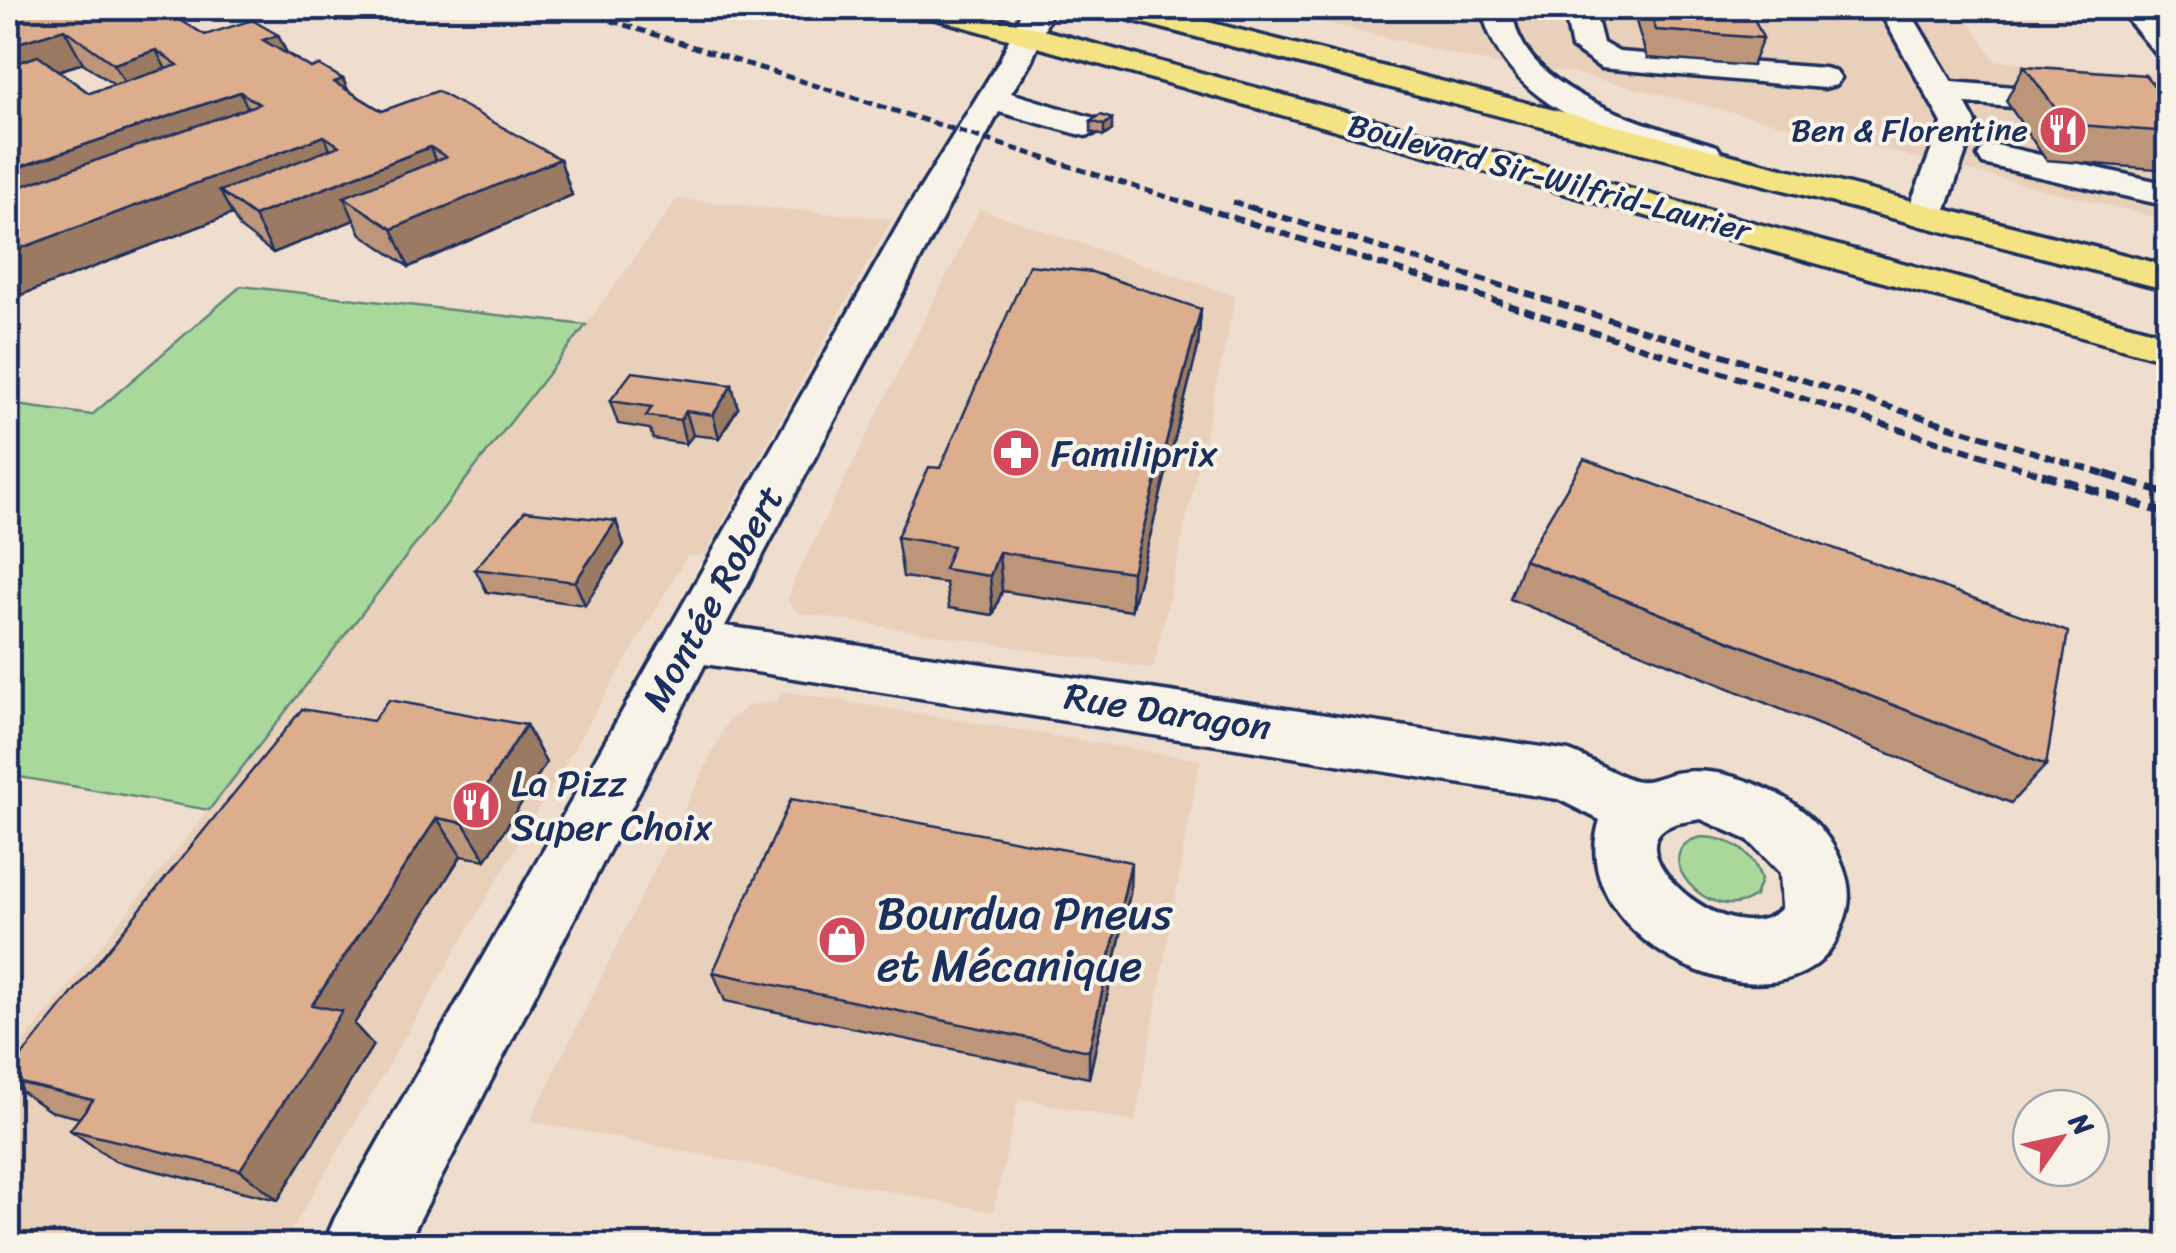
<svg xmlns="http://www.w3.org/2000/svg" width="2176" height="1253" viewBox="0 0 2176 1253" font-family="Sriracha,sans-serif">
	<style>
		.built { fill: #e9d0ba }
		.green { fill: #a8d99a; stroke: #62847c; stroke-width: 2.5 }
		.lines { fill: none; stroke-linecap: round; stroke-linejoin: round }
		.minor-casing { stroke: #1b2f5e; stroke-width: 7 }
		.major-casing { stroke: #1b2f5e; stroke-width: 7 }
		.minor { fill: #f7f3e8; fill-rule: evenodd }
		.major { fill: #f4e382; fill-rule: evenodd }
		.rail-far2 { stroke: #1b2f5e; stroke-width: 5; stroke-dasharray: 9 5; stroke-linecap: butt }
		.rail-far1 { stroke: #1b2f5e; stroke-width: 6; stroke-dasharray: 11 6; stroke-linecap: butt }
		.rail { stroke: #1b2f5e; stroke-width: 8; stroke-dasharray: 15 8; stroke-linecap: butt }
		.wall { fill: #bd9679; stroke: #1b2f5e; stroke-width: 2.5; fill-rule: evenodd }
		.shaded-wall { fill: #9a7a63; stroke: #1b2f5e; stroke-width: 2.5 }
		.building { fill: #dcae8d; stroke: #1b2f5e; stroke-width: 2.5 }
		.labels { text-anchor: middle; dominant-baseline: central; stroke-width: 8; stroke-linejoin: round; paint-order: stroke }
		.far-poi-label { font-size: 32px; fill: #1b2f5e; stroke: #f7f3e8; text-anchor: end }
		.far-street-label { font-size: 32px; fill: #1b2f5e; stroke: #f7f3e8 }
		.poi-label { font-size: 38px; fill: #1b2f5e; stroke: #f7f3e8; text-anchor: start }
		.street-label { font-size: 38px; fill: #1b2f5e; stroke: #f7f3e8 }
		.near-poi-label { font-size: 45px; fill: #1b2f5e; stroke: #f7f3e8; text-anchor: start }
	</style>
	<rect width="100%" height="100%" fill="#efdecd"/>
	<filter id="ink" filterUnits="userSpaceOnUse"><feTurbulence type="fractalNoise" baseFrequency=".01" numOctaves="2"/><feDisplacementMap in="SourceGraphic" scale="20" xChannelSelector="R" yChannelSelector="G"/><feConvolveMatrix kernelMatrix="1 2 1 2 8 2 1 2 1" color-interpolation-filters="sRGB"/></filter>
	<g filter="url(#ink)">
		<!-- built -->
		<path class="built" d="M1267 8H1960L1995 61 2168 74V220L1569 72 1509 68Z
			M677 199 892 219 704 556H687L283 1245H8V1062L209 810 586 325Z
			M980 209 1236 296 1153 669 798 613 788 601 795 579Z
			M782 691 1200 760 1135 1122 1019 1098 993 1212 530 1121 727 723 747 706 777 701Z"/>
		<!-- green -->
		<path class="green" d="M241 286 586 325 209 810 8 775V404L92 415Z
			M1703 837C1731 838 1754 852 1761 880L1755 896C1708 930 1642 847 1703 837Z"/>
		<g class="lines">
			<!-- minor casing -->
			<g class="minor-casing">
				<path id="minor" d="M1023 8H1053L1032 60 1011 93 1097 119 1102 126 1097 133 1085 136 999 112 725 626 1569 751C1587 757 1624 780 1639 781 1648 783 1665 775 1675 773 1711 767 1745 778 1777 794 1811 811 1838 843 1847 880 1852 902 1846 918 1837 938 1787 1044 1560 944 1600 820L1558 799 705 664 406 1246H323L335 1218 905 213 1000 60ZM1701 819 1748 840 1780 873 1782 908C1738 953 1636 870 1658 835 1667 822 1687 822 1701 819Z
					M1481 8H1511C1514 17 1515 29 1520 38 1547 99 1658 128 1717 146L1722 154 1717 162 1704 165 1691 162C1604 133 1505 108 1481 8Z
					M1564 8H1594L1603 43 1619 52 1824 68 1836 71 1841 78 1836 85 1824 88 1601 68 1572 48Z
					M1878 8H1908L1952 82 2126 96C2165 105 2168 123 2168 159 2145 153 2140 126 2119 116L1965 103 1976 123 1944 215 1939 223 1925 227 1911 223 1906 215 1942 123Z
					M2118 8H2149L2168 29V57L2157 55Z
					M1996 145 2168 184V206L1983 164 1978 156 1983 148Z"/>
			</g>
			<!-- major casing -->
			<g class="major-casing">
				<path id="major" d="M914 8H962L2168 335V361L918 14Z
					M1104 8H1153L2168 266V290L1108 14Z"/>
			</g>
			<!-- minor -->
			<use href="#minor" class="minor"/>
			<!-- major -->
			<use href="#major" class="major"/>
			<!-- rail-far2 -->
			<path class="rail-far2" d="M571 8 1208 210
				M1233 202 1258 210"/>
			<!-- rail-far1 -->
			<path class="rail-far1" d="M1200 207 2050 477
				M1250 207 2113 477"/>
			<!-- rail -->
			<path class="rail" d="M2042 474 2168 514
				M2105 474 2168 494"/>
		</g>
		<!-- wall -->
		<path class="wall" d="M8 8H160L205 35H278L287 53 311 68 343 79 348 90 382 111 560 159 572 195 409 267 361 234 354 220 273 253 240 228 232 214 8 300 10 12 8 10ZM83 63 114 85 89 93 58 71Z
			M1632 8H1749L1763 38 1752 66 1647 58Z
			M2024 66 2168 102V170L2046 160 2006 101Z
			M1101 115 1112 130 1104 136 1091 132V121Z
			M1201 309 1198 347 1131 611 1002 591 993 615 949 608 946 583 903 577 897 537 940 468Z
			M610 401 738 408 719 438 693 435 686 444 653 439 650 429 618 424Z
			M616 521 624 545 585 605 487 592 475 569Z
			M1524 560 2046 765 2011 803 1510 599Z
			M373 721 526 725 546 763 486 860 461 856 354 1024 373 1045 278 1200 115 1161 70 1130 80 1118 50 1111 8 1082V1073Z
			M1130 893 1089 1078 725 1001 713 972Z"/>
		<!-- shaded-wall -->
		<path class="shaded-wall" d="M64 29 83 63 8 86V46Z
			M278 35 294 69 263 40Z
			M156 50 174 85 133 98 114 64Z
			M343 79 358 114 334 82Z
			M240 92 257 127 8 216V171Z
			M1112 119V130L1104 136V125Z
			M324 136 340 172 220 191 232 214 8 300V253Z
			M430 147 444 183 344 197 354 220 273 253 254 216Z
			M560 159 572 195 409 267 392 229Z
			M1201 309 1198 347 1131 611 1132 572Z
			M732 385 738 408 719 438 713 415Z
			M686 411 693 435 686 444 680 420Z
			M616 521 624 545 585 605 575 582Z
			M999 552 1002 591 993 615 990 576Z
			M526 725 546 763 486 860 463 823Z
			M437 818 461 856 354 1024 373 1045 278 1200 240 1170 312 1005Z
			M1131 862 1130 893 1089 1078V1051Z"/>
		<!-- building -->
		<path class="building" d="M27 8H160L205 35 252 20 278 35 263 40 311 68 319 65 343 79 334 82 382 111 437 91 560 159 392 229 344 197 446 157 430 147 254 216 220 191 339 146 324 136 8 253V191L259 104 240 92 8 171V66L38 56 89 93 178 65 156 50 114 64 64 29 8 46V13Z
			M1649 8H1749L1763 38 1656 30Z
			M2024 66 2145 75 2168 102V132L2067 124Z
			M1101 115 1112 119 1104 125 1091 121Z
			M1029 265 1092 272 1201 309 1132 572 999 552 990 576 944 569 953 546 897 537 929 467 940 468Z
			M632 372 732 385 713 415 686 411 680 420 646 416 652 407 610 401Z
			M1584 459 2068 632 2046 765 1524 560Z
			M525 511 616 521 575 582 475 569Z
			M389 700 526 725 463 823 437 818 312 1005 342 1011 240 1170 70 1130 93 1100 8 1080V1073L302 709 373 721Z
			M791 799 1131 862 1089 1051 713 972Z"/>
	</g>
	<!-- icons -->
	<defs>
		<g id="restaurant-disc" transform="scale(2.5)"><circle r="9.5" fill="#d1495b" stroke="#f7f3e8"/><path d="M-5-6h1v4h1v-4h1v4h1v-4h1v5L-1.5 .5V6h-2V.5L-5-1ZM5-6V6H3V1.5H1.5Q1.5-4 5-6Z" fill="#fff"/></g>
		<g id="pharmacy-disc" transform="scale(2.5)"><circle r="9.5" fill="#d1495b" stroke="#f7f3e8"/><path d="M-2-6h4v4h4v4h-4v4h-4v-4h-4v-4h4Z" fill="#fff"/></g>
		<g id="shop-disc" transform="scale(2.5)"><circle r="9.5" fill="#d1495b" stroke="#f7f3e8"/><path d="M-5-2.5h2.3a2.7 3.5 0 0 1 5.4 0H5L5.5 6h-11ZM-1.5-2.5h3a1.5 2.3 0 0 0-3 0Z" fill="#fff"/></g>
	</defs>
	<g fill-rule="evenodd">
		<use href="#restaurant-disc" x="2063" y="130"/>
		<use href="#pharmacy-disc" x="1016" y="453"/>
		<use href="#restaurant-disc" x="476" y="805"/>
		<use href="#shop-disc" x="842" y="940"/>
	</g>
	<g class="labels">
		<!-- far-poi labels -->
		<g class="far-poi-label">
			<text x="2028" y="130">Ben &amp; Florentine</text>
		</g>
		<!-- far-street labels -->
		<g class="far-street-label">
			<text transform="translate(1549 178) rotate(15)">Boulevard Sir-Wilfrid-Laurier</text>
		</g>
		<!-- poi labels -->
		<g class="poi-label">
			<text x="1051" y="453">Familiprix</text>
			<text x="511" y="783">La Pizz<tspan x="511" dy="44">Super Choix</tspan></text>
		</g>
		<!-- street labels -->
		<g class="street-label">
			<text transform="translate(713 598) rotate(-61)">Montée Robert</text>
			<text transform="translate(1168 712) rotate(9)">Rue Daragon</text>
		</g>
		<!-- near-poi labels -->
		<g class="near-poi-label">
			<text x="877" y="914">Bourdua Pneus<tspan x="877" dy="52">et Mécanique</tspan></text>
		</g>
	</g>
	<!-- margin -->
	<rect width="2176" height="1253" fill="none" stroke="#f7f3e8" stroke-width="40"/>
	<rect x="20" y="20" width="2136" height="1213" fill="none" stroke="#1b2f5e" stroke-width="4" filter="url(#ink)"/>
	<!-- north arrow -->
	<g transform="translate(2061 1138) rotate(56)"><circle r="48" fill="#f7f3e8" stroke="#9fa5b1" stroke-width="2.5"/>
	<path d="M0-8L18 38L0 25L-18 38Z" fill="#d1495b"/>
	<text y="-15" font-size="28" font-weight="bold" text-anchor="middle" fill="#1b2f5e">N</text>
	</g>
</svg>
